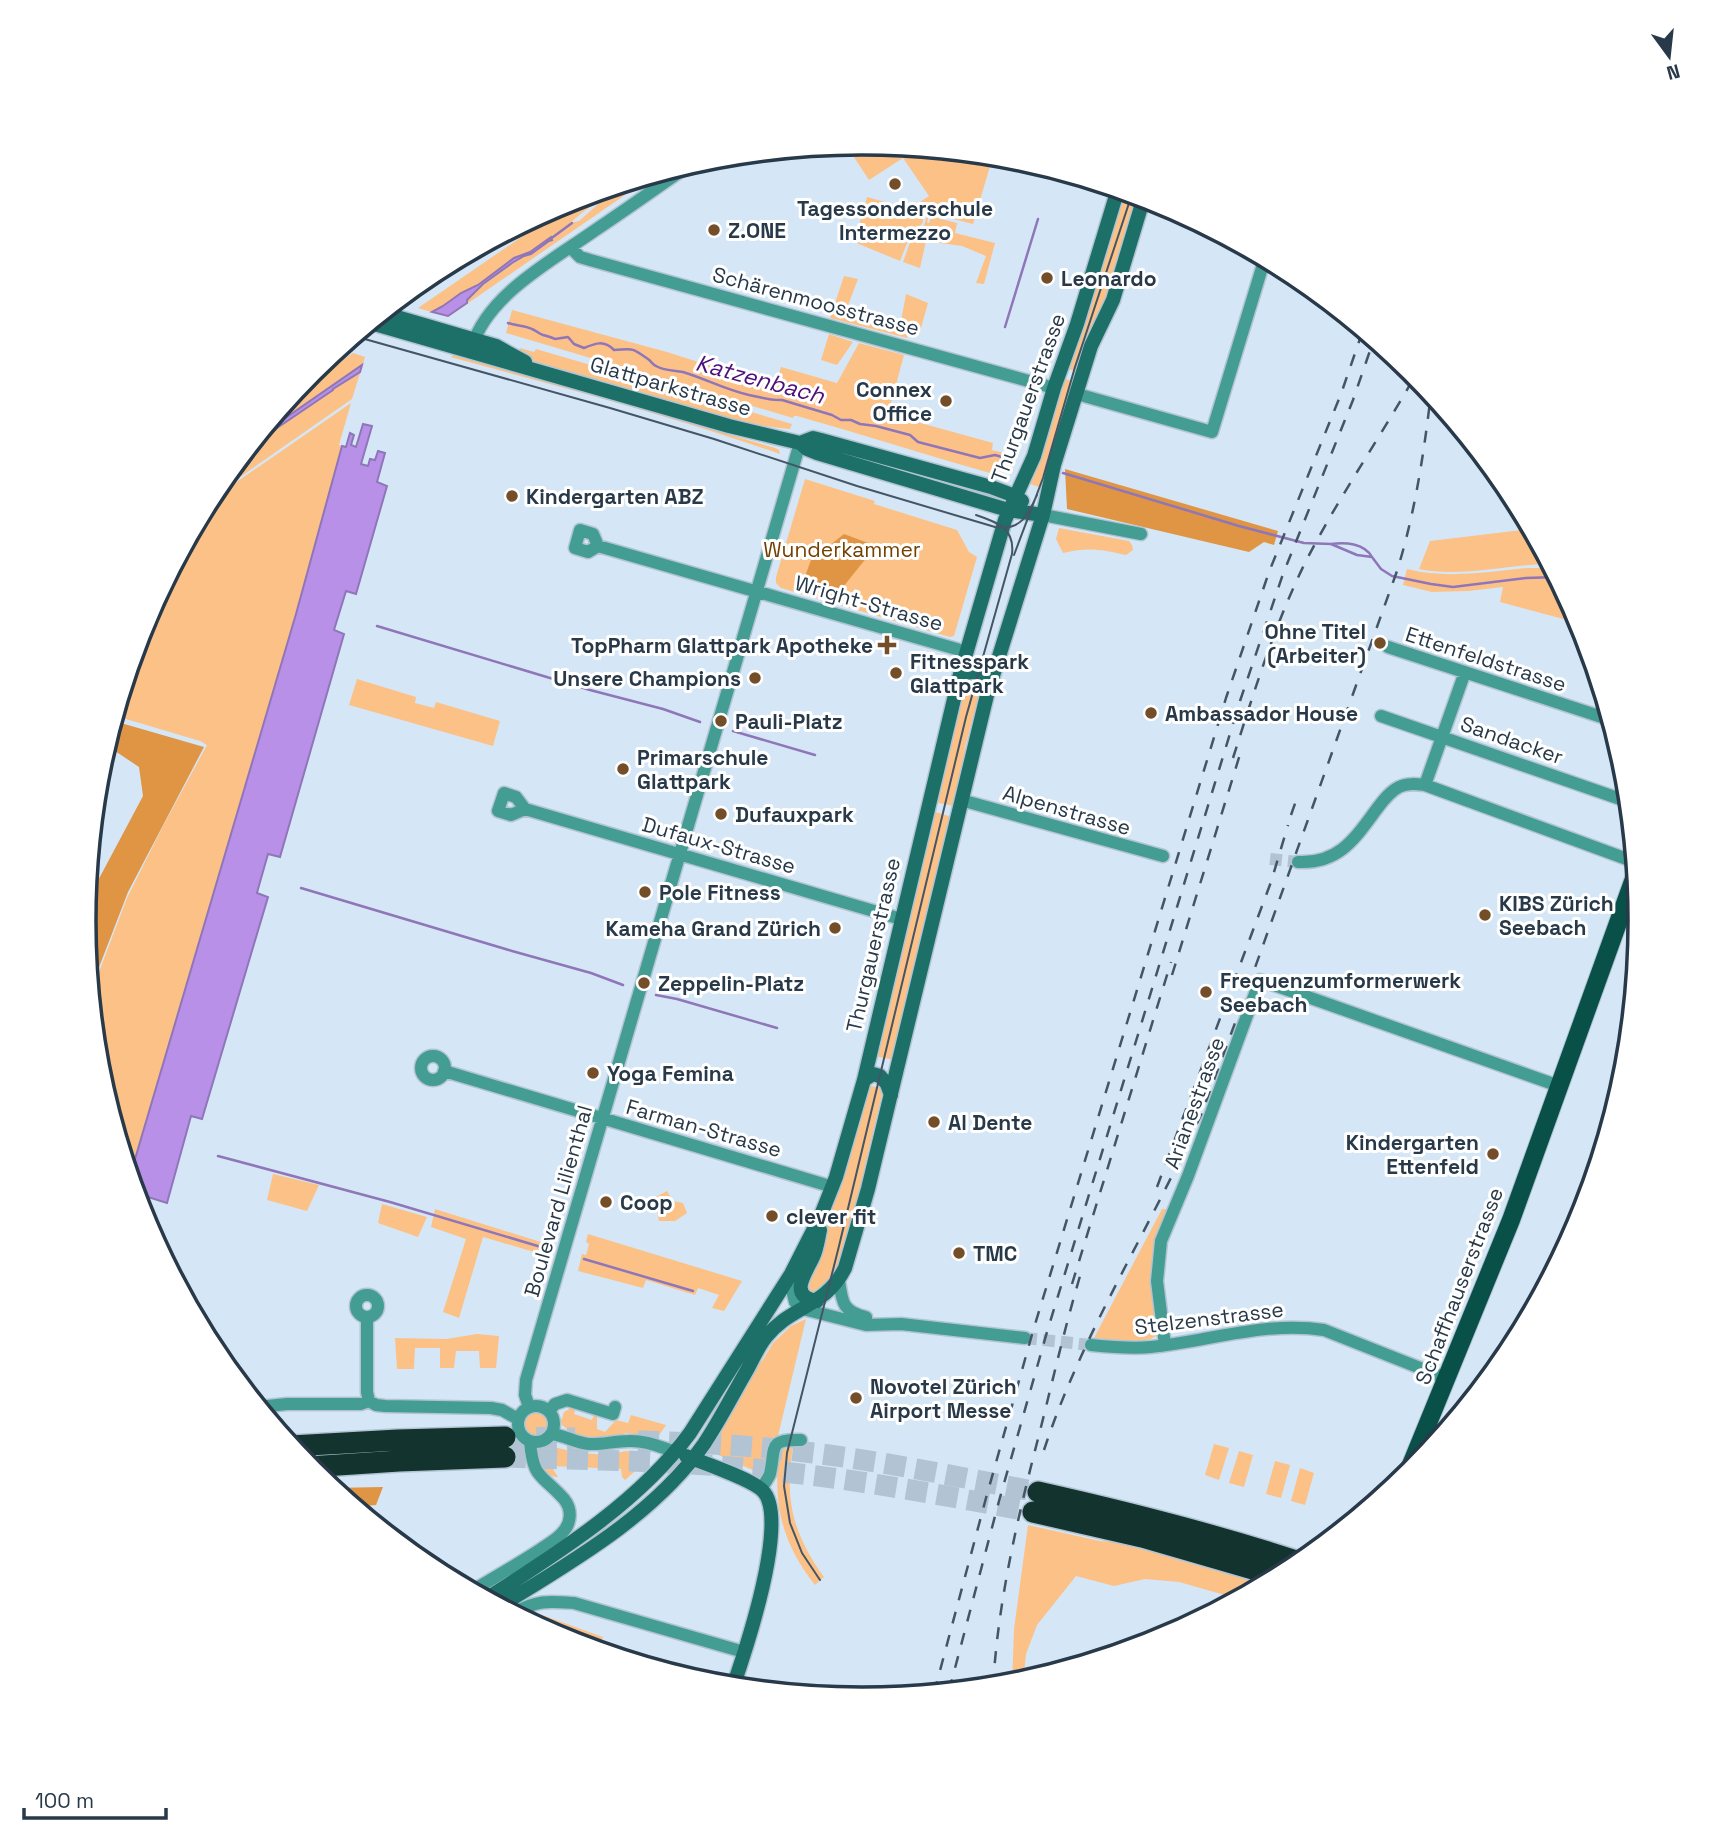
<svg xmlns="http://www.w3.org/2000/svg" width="1725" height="1843" viewBox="0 0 1725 1843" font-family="'Space Grotesk',sans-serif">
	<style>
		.green { fill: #fcc187 }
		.forest { fill: #df9544 }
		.water { fill: #b990e8; stroke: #8e76b8; stroke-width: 2 }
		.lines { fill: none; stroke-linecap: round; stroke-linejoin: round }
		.stream { stroke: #8e76b8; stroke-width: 2.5 }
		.street-tunnel { stroke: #b2c4d3; stroke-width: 12; stroke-dasharray: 12 6; stroke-linecap: butt }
		.highway-tunnel { stroke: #b2c4d3; stroke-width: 21; stroke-dasharray: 21 10; stroke-linecap: butt }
		.street-casing { stroke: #b2c4d3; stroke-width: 15 }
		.secondary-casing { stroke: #b2c4d3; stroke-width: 17 }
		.primary-casing { stroke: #b2c4d3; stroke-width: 20 }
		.highway-casing { stroke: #b2c4d3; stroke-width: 24 }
		.street { stroke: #449d92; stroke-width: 12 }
		.secondary { stroke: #1d7068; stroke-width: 14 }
		.primary { stroke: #095049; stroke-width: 18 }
		.highway { stroke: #13332f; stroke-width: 21 }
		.tram { stroke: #445565; stroke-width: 2 }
		.rail { stroke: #445565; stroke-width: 2.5; stroke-dasharray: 12 12; stroke-linecap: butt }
		.poi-dot { fill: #734e29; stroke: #fff; stroke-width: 2.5 }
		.labels { text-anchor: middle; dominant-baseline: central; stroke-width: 6; stroke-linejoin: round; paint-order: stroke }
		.poi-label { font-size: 21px; font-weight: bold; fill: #283949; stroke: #fff; text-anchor: start }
		.street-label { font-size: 21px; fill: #283949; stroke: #fff }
		.park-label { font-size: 21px; fill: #734200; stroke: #fff }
		.water-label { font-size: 23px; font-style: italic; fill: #4d0f79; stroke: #fff }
		.rim { fill: none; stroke: #283949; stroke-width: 3.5 }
	</style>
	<rect width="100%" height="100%" fill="#d5e7f6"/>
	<!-- green -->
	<path class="green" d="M863 143 993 156 973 224 911 208 929 196 903 158 869 180 846 145Z
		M654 175 448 317 418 308 578 198 622 185 583 212 570 223 579 221 605 198 629 185 631 182Z
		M1122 191 1140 196 1110 294 1078 372 1065 368Z
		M867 197 925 213 922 224 911 233 900 261 854 242Z
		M927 215H929L927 222 929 223 932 215 937 216V218L957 223 955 233 995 243 984 284 976 283 986 256 962 246 926 241 920 268 903 262 913 234 924 226Z
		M844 276 858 279 847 308 868 316 901 321 906 294 928 303 919 335 909 332 907 338 830 318Z
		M512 310 667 352 717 368 716 373 774 390 781 367 837 383 859 343 904 355 888 414 993 443 992 450 1017 456 1010 470 993 466 990 473C925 455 862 434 797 416H794L793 418 506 333Z
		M829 334 853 342 837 365 821 360Z
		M520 348 534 352 536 349 792 424 790 429C734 424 678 406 624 390 587 380 552 372 518 353Z
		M450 352 711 426 727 434 775 448 779 450 780 454C672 416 561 387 450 357L453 356Z
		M353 353 365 357 352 399 210 498 215 489 249 447 345 380 360 372 361 366 258 437 295 392Z
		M1062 378 1076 382 1045 489 1030 484C1041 462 1045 445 1049 421 1052 406 1058 392 1062 378Z
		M351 403 339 445 342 446 296 614 130 1176 99 1073 91 993 127 898 163 826 207 745 200 741 126 719 115 718 143 623 209 501Z
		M805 479 875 501 874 504 957 530 969 552 977 557 954 636 950 637 781 588 776 583V577Z
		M1059 528 1129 541 1132 545 1133 550 1126 555C1101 549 1087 547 1063 553L1056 539Z
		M1531 529 1550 564C1507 564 1462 578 1419 569L1430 541Z
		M1527 568H1552L1582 624 1500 602 1503 587 1468 591 1432 592 1403 585 1407 569C1446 579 1488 572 1527 568Z
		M357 679 416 697 415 703 434 708 436 702 500 721 493 746 349 705Z
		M963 682 980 686V692L965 747 964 766 954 806 934 802Z
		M932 811 952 817 894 1060 874 1056Z
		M867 1085 881 1088 882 1094 863 1174 862 1189 836 1273 817 1294H811L805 1289 826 1232 828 1214Z
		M273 1174 319 1185 307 1211 267 1200Z
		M667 1191 673 1201 683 1203 687 1213 675 1221H659L654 1198Z
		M382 1204 427 1217 418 1237 378 1223Z
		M435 1209 544 1243 541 1254 483 1237 459 1318 443 1312 466 1239 431 1227Z
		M1162 1209H1168C1162 1225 1155 1241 1153 1257 1150 1283 1156 1310 1156 1336 1144 1345 1110 1339 1094 1338Z
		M588 1234 742 1281 724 1311 712 1308 719 1295 698 1288 695 1295 646 1280 643 1288 578 1271 582 1254 586 1255 589 1244 586 1242Z
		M806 1319 778 1436 770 1444 762 1474 716 1454 712 1445 747 1378 762 1361 773 1343 791 1326Z
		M477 1334 499 1336 496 1368H480L479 1351H456L454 1368H440V1348H415L414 1369H397L395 1338 446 1339Z
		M571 1408H576L574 1414 592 1420 594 1414 597 1415V1429L605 1432 616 1420 628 1423 631 1415 666 1425 658 1437 627 1433 601 1438 581 1436 572 1433 562 1425 561 1421 564 1412Z
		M522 1424a14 14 0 1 1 28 0a14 14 0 1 1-28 0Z
		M1214 1444 1229 1448 1219 1480 1205 1475Z
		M549 1446 580 1453 608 1455 626 1451 647 1454 641 1466 625 1480 622 1477 621 1469 551 1466 558 1477C545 1477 540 1464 541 1453Z
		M793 1447C784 1499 793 1534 824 1577L815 1585C781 1542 773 1503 779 1450Z
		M1239 1451 1253 1455 1244 1487 1229 1483Z
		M1275 1461 1290 1465 1281 1498 1266 1494Z
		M1300 1468 1314 1473 1305 1505 1291 1501Z
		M1028 1525 1100 1541 1114 1542 1157 1553 1265 1585 1239 1599 1179 1582 1145 1579 1114 1586 1076 1576 1037 1625 1026 1654 1023 1682 1012 1685 1014 1629Z
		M542 1615 603 1637 598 1651 564 1641 538 1626Z"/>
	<!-- forest -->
	<path class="forest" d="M1065 469 1278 531 1274 545 1264 542 1249 552 1067 509Z
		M844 534 876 546 839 592 803 582 811 560Z
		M114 721 204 747 128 892 91 988 84 922 94 888 143 796 139 767 106 745Z
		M383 1487 376 1505 354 1507 331 1488Z"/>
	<!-- water -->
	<path class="water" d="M551 237 552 240 549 241 531 254 524 256 512 263 483 284 467 300V303L448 316 432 312 443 306 461 293 478 285 514 258 530 252Z
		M362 365 360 372 333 389V390L249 447 258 437Z
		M363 424 372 426 361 464 368 466 370 459 375 460 378 451 385 453 377 482 387 486 356 594 346 591 334 630 344 634 280 857 268 854 258 889 257 893 268 897 202 1119 191 1116 167 1203 135 1193 130 1176 296 614 342 446 346 447 350 433 354 435 351 445 356 447Z"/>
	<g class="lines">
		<!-- stream -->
		<path class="stream" d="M549 240 572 223
			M508 323C516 326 525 325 532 329 539 332 537 333 543 335 547 336 551 337 555 339L568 337 574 344 584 348C596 343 604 340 614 350 634 349 631 347 648 359 651 361 653 365 656 366 664 371 675 370 683 372 706 379 726 390 749 395 761 397 770 401 782 400L832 415 841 420H851L860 424 876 426 910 435 918 442 980 458 995 455 1013 460
			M1005 327 1038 219
			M1063 473 1239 526 1304 543 1331 544 1357 555 1372 557 1381 569 1392 576 1431 584 1453 587 1526 578 1557 577
			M1331 544C1345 542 1364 543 1372 557
			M377 626 590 690 663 709 700 722
			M733 731 815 755
			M301 888 512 951 591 973 623 985
			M656 995 677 999 777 1028
			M218 1156 390 1202 541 1247
			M584 1259 693 1291"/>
		<!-- street-tunnel -->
		<path class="street-tunnel" d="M1270 859 1298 862
			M1025 1338 1091 1345"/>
		<!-- highway-tunnel -->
		<path class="highway-tunnel" d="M505 1437 575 1438
			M638 1441C681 1442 724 1444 767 1448 858 1456 949 1475 1038 1492
			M505 1457C592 1460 679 1461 765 1470 855 1479 944 1495 1033 1512"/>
		<!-- street casing -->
		<g class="street-casing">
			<path id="street" d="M571 248 580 257 590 260 1054 388
				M472 347C487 295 553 260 594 231 627 209 659 186 691 164
				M1077 394 1212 432 1265 258
				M1043 515 1141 534
				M598 546 593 534 580 530 575 548 588 552 598 546 967 652
				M1388 647 1611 720
				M1381 716 1629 802
				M1425 785 1465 672
				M961 800 1163 856
				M525 809 511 815 498 811 504 793 516 797 525 809 901 919
				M1298 862C1338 864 1354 840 1376 810 1382 802 1389 792 1399 787 1407 783 1416 784 1425 785L1635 862
				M421 1068a12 12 0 1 1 24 0a12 12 0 1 1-24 0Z
				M444 1071 833 1187
				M801 1270 793 1284 792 1290 795 1302 803 1309 866 1325 901 1324 1025 1338
				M839 1280C842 1301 842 1312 866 1317
				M356 1306a11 11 0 1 1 22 0a11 11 0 1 1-22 0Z
				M367 1317V1392L369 1401
				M1091 1345C1111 1347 1131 1349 1151 1347 1209 1341 1266 1321 1324 1330L1448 1379
				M1165 1345 1157 1281 1161 1241 1188 1176 1260 980 1559 1086
				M369 1401 376 1405 385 1406 491 1408 502 1410 518 1419
				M518 1424a18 18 0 1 1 36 0a18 18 0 1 1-36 0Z
				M258 1407 287 1404H361L369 1401
				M529 1407 525 1395 526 1380 800 443
				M549 1411 555 1404 567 1400 613 1414 615 1407
				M551 1434C564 1435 576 1443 589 1444 602 1445 614 1441 628 1441 645 1440 660 1447 676 1452
				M761 1489C764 1484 768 1479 770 1474 776 1448 767 1439 801 1440
				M472 1591C495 1577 518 1564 541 1549 548 1544 557 1539 562 1533 572 1523 572 1509 564 1499 542 1474 533 1480 530 1441
				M513 1613C538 1600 547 1601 574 1603L744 1652"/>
		</g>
		<!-- secondary casing -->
		<g class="secondary-casing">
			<path id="secondary" d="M383 313 496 346 525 362
				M371 323 729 426 800 443 807 449 817 453 1008 510 1043 515
				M800 443 813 438 821 440 991 487 1015 496 1022 501
				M959 678C976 665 984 675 987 693
				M864 1080 873 1074 880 1076 887 1084 891 1095
				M817 1301C787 1296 806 1273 813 1257 817 1249 818 1239 820 1230
				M686 1456C703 1463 752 1479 763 1491 790 1519 745 1652 733 1687
				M486 1599C559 1552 638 1503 690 1433L791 1274 821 1215 836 1177 864 1080 959 678 1005 520 1034 456 1054 388 1077 324 1118 189
				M500 1606C573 1561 654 1515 704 1444 720 1420 733 1394 747 1370 753 1359 758 1347 766 1337 790 1306 825 1308 845 1268L868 1189 987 695 1043 515 1054 465 1091 346 1113 300 1144 197"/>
		</g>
		<!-- primary casing -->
		<g class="primary-casing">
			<path id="primary" d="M1406 1477 1511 1220 1636 873"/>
		</g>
		<!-- highway casing -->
		<g class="highway-casing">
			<path id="highway" d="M291 1446 398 1440 505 1437
				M308 1467 399 1461 505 1457
				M1038 1492C1127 1512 1215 1534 1302 1563
				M1033 1512 1142 1537 1280 1577"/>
		</g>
		<!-- street -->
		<use href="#street" class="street"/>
		<!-- secondary -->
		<use href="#secondary" class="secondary"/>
		<!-- primary -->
		<use href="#primary" class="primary"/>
		<!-- highway -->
		<use href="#highway" class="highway"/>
		<!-- tram -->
		<path class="tram" d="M354 336 610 408 714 439 857 486 995 527C1021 531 1028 515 1037 495
			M1014 555 1043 478 1075 367 1132 194
			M820 1580 802 1553 790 1523 784 1486 787 1453 839 1246 966 717 1012 554C1015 528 997 522 976 515"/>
		<!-- rail -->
		<path class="rail" d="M1233 758C1254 692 1274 626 1305 563 1338 498 1380 438 1416 374
			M1291 815 1297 798
			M1172 975 1241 751
			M1157 1187 1271 882 1288 825
			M1072 1284 1171 962
			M1044 1450C1079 1343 1138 1248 1186 1147L1201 1115 1242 1004 1397 571C1415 513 1424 453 1431 393
			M993 1687C998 1600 1018 1516 1040 1431 1053 1379 1065 1327 1080 1276
			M949 1691 999 1501 1047 1332 1240 701 1283 574 1353 400 1374 339
			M934 1693 986 1498 1033 1331 1226 698 1269 572 1341 394 1363 330"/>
	</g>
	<!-- markers -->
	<g class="poi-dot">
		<circle cx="895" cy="184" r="7"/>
		<circle cx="714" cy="230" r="7"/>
		<circle cx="1047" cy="278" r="7"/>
		<circle cx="946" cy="401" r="7"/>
		<circle cx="512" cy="496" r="7"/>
		<circle cx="1380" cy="643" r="7"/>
		<path d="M883.5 634.5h7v7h7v7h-7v7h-7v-7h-7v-7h7z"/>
		<circle cx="896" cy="673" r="7"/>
		<circle cx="755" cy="678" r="7"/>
		<circle cx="1151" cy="713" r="7"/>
		<circle cx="721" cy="721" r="7"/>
		<circle cx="623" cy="769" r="7"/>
		<circle cx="721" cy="814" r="7"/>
		<circle cx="645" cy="892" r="7"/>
		<circle cx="1485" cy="915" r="7"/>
		<circle cx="835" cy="928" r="7"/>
		<circle cx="644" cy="983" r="7"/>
		<circle cx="1206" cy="992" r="7"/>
		<circle cx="593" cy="1073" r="7"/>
		<circle cx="934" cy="1122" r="7"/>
		<circle cx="1493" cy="1154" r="7"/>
		<circle cx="606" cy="1202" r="7"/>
		<circle cx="772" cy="1216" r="7"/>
		<circle cx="959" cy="1253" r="7"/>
		<circle cx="856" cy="1398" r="7"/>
	</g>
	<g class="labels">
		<!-- poi labels -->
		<g class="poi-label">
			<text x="895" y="208" text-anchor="middle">Tagessonderschule<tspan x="895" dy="24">Intermezzo</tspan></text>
			<text x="728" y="230">Z.ONE</text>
			<text x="1061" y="278">Leonardo</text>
			<text x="932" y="389" text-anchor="end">Connex<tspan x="932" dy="24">Office</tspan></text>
			<text x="526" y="496">Kindergarten ABZ</text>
			<text x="1366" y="631" text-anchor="end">Ohne Titel<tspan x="1366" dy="24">(Arbeiter)</tspan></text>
			<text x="873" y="645" text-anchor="end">TopPharm Glattpark Apotheke</text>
			<text x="910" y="661">Fitnesspark<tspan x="910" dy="24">Glattpark</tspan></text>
			<text x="741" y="678" text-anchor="end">Unsere Champions</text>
			<text x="1165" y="713">Ambassador House</text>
			<text x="735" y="721">Pauli-Platz</text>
			<text x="637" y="757">Primarschule<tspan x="637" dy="24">Glattpark</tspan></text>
			<text x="735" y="814">Dufauxpark</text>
			<text x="659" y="892">Pole Fitness</text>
			<text x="1499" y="903">KIBS Zürich<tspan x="1499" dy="24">Seebach</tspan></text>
			<text x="821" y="928" text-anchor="end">Kameha Grand Zürich</text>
			<text x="1220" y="980">Frequenzumformerwerk<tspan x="1220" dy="24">Seebach</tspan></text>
			<text x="658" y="983">Zeppelin-Platz</text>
			<text x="607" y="1073">Yoga Femina</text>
			<text x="948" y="1122">Al Dente</text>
			<text x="1479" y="1142" text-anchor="end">Kindergarten<tspan x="1479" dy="24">Ettenfeld</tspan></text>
			<text x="620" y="1202">Coop</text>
			<text x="786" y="1216">clever fit</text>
			<text x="973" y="1253">TMC</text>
			<text x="870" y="1386">Novotel Zürich<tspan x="870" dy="24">Airport Messe</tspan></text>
		</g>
		<!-- street labels -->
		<g class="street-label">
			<text transform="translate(816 301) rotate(15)">Schärenmoosstrasse</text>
			<text transform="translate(671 386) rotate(16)">Glattparkstrasse</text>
			<text transform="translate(1028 398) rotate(-70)">Thurgauerstrasse</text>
			<text transform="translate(869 603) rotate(16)">Wright-Strasse</text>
			<text transform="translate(1486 659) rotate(18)">Ettenfeldstrasse</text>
			<text transform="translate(1512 740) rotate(19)">Sandacker</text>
			<text transform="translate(1067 810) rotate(16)">Alpenstrasse</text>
			<text transform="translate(719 845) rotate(16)">Dufaux-Strasse</text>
			<text transform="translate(873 945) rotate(-77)">Thurgauerstrasse</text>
			<text transform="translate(1194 1103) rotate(-70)">Arianestrasse</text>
			<text transform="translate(704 1128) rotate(16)">Farman-Strasse</text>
			<text transform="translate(558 1201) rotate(-74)">Boulevard Lilienthal</text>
			<text transform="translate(1459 1286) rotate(-69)">Schaffhauserstrasse</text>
			<text transform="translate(1209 1318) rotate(-7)">Stelzenstrasse</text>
		</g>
		<!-- park labels -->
		<g class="park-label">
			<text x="842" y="549">Wunderkammer</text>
		</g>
		<!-- water labels -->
		<g class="water-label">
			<text transform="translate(760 379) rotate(15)">Katzenbach</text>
		</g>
	</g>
	<!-- crop -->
	<path d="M0 0H1725V1843H0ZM96 921a766 766 0 1 1 1532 0a766 766 0 1 1-1532 0Z" fill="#fff" fill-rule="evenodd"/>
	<path class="rim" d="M96 921a766 766 0 1 1 1532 0a766 766 0 1 1-1532 0Z"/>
	<!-- north arrow -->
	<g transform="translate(1669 56) rotate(165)" stroke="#ffffff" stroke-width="5" paint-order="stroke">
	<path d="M0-5L12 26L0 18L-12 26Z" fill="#283949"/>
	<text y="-10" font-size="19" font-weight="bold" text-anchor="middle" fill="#283949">N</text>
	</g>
	<!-- scale -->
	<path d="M24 1808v10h142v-10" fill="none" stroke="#283949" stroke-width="3.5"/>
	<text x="35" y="1808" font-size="21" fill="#283949" stroke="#ffffff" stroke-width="5" paint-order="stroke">100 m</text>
</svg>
